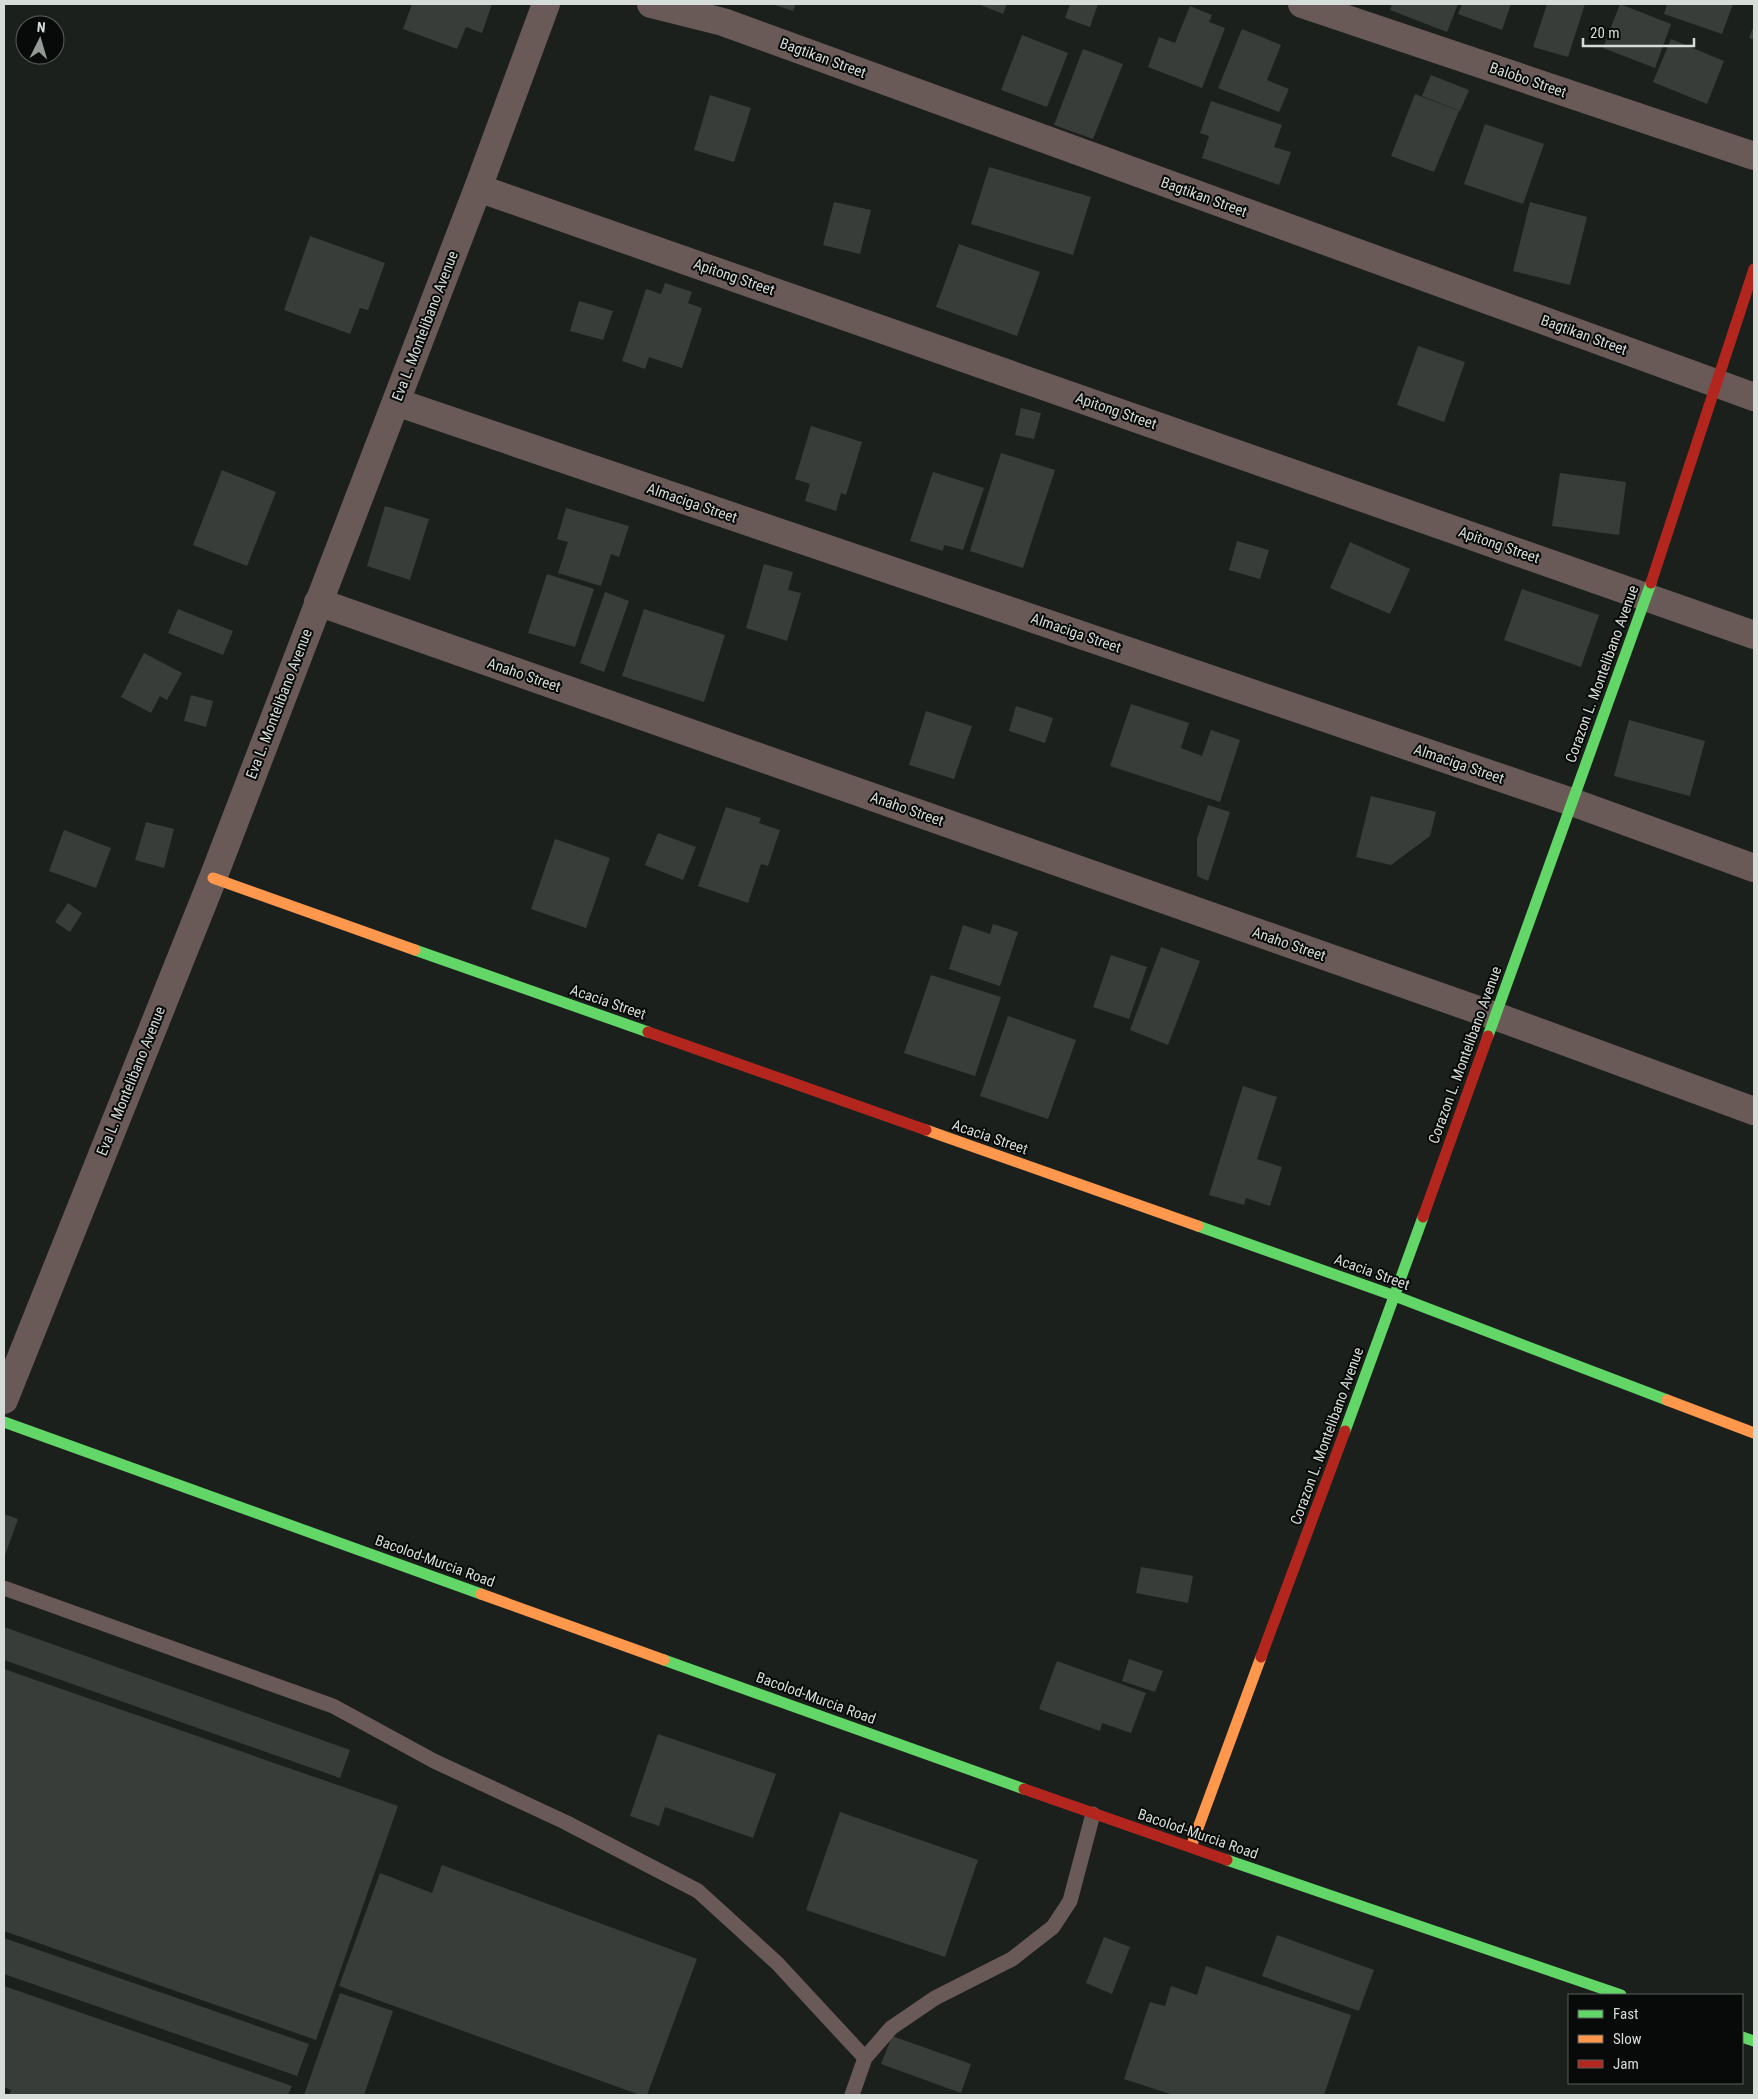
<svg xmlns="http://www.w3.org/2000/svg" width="1758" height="2099" viewBox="0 0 1758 2099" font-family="'Roboto Condensed',sans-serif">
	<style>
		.building { fill: #393d3a }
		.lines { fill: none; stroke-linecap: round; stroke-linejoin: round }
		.lane { stroke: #6a5a57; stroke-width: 15 }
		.street { stroke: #6a5a57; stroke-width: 28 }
		.fast { stroke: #63d668; stroke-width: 11 }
		.slow { stroke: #ff974d; stroke-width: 11 }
		.jam { stroke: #b3261e; stroke-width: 11 }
		.labels { text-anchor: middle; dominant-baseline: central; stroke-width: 4; stroke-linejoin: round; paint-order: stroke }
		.street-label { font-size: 15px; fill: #d6dcd8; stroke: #070a08 }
	</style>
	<rect width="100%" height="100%" fill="#1b201d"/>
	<!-- building -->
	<path class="building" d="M412 4H492L482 33 466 27 457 49 403 29Z
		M772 4H796L793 11Z
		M978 4H1007L1003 14Z
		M1070 4H1098L1090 27 1065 18Z
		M1392 4H1458L1447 32 1390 10Z
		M1462 4H1511L1502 30 1458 14Z
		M1547 4H1585L1568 57 1533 47Z
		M1620 4 1671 24 1655 68 1603 48Z
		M1667 4H1733L1722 34 1664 14Z
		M1190 6 1212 15 1209 22 1225 28 1202 88 1148 67 1159 37 1175 43Z
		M1754 25V40L1749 38Z
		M1242 29 1281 45 1267 80 1289 89 1279 112 1218 88Z
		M1022 35 1068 53 1047 107 1001 90Z
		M1671 39 1724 61 1707 104 1653 82Z
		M1083 49 1123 64 1093 139 1054 125Z
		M1431 75 1469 90 1460 111 1422 96Z
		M1415 94 1459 111 1434 172 1391 156Z
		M710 95 751 108 734 162 694 150Z
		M1211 101 1282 125 1274 147 1291 152 1279 185 1202 158 1209 136 1200 133Z
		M1485 124 1544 144 1523 204 1464 184Z
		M989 167 1091 197 1073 255 971 224Z
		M834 202 871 210 860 254 823 245Z
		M1530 202 1587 217 1570 285 1513 271Z
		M310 236 385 263 368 310 360 308 350 334 284 310Z
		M959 244 1040 272 1017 336 936 307Z
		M665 283 692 292 688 303 702 308 682 368 649 357 645 369 622 361 646 289 661 294Z
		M579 301 613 311 603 340 570 331Z
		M1418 346 1465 362 1444 422 1397 405Z
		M1021 408 1041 413 1034 439 1015 435Z
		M811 426 862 442 846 495 841 493 836 511 805 501 810 484 795 479Z
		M1001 453 1055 470 1023 568 970 551Z
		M222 470 276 492 247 566 193 545Z
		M933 472 984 488 963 550 944 545 943 551 910 541Z
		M1560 473 1626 482 1619 535 1552 526Z
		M385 506 429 519 410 580 367 566Z
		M566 508 629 526 619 557 611 554 601 586 558 573 568 542 557 539Z
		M1237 541 1269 550 1260 579 1229 570Z
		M1350 542 1410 569 1390 614 1330 588Z
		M764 564 793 572 788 590 801 593 787 641 746 628Z
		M547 574 594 589 575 647 528 633Z
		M1522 589 1599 615 1581 667 1504 640Z
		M605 592 629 601 604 672 580 663Z
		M178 609 233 631 223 655 168 633Z
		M644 609 725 635 704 702 622 676Z
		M144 653 182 673 167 700 160 696 151 713 121 697Z
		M191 695 213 701 206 727 184 721Z
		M1131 704 1189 723 1181 748 1202 756 1211 730 1240 740 1220 802 1110 766Z
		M1016 706 1053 718 1045 743 1009 731Z
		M926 711 972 726 954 779 909 765Z
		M1629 720 1705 741 1690 796 1614 776Z
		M1371 796 1436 812 1430 836 1391 865 1356 857Z
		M1208 805 1230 812 1208 881 1197 876V839Z
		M726 807 761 818 759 823 780 830 768 866 761 864 748 903 698 886Z
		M146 822 174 829 164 868 135 860Z
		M64 830 111 848 96 888 49 871Z
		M658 833 696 847 683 880 645 865Z
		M555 839 610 858 586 928 531 909Z
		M68 903 82 913 70 932 55 922Z
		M993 924 1018 932 1000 986 949 969 963 925 990 934Z
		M1161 947 1200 961 1168 1045 1130 1030Z
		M1111 955 1147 967 1129 1019 1093 1007Z
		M931 975 1001 997 975 1076 904 1053Z
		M1008 1016 1076 1040 1048 1119 980 1096Z
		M1243 1086 1277 1097 1257 1159 1282 1167 1270 1206 1246 1198 1244 1205 1209 1195Z
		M4 1514 18 1519 4 1558Z
		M1141 1567 1193 1576 1188 1603 1136 1593Z
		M4 1627 350 1750 340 1778 4 1660Z
		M1129 1659 1163 1671 1155 1692 1122 1681Z
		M1057 1661 1146 1693 1131 1733 1102 1723 1100 1731 1039 1709Z
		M4 1669 398 1806 316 2040 4 1931Z
		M658 1734 776 1774 753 1838 665 1807 659 1826 630 1816Z
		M840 1812 978 1860 945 1957 806 1910Z
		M442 1865 697 1959 647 2095H640L339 1986 380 1873 432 1893Z
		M1277 1935 1374 1970 1359 2011 1262 1976Z
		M1104 1937 1130 1947 1112 1994 1086 1983Z
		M4 1938 309 2044 297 2076 4 1974Z
		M1206 1966 1351 2015 1324 2095H1173L1124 2079 1150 2002 1165 2006 1171 1986 1197 1995Z
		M4 1986 292 2086 288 2095H9L11 2090 4 2087Z
		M340 1993 393 2011 364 2095H304Z
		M892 2036 971 2064 961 2093 881 2064Z"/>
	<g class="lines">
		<!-- lane -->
		<path class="lane" d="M4 1588 333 1706 434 1761 565 1822 698 1891 777 1963 865 2058
			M852 2095 865 2058 891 2028 935 1998 1012 1959 1053 1927 1070 1901 1093 1814"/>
		<!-- street -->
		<path class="street" d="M651 4 723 22 1754 397
			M1302 4 1754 156
			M478 188 1754 635
			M396 402 1572 802 1754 868
			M318 602 1495 1016 1754 1111
			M4 1400 213 878 478 188 546 4"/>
		<!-- fast -->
		<path class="fast" d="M415 950 648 1032
			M1488 1036 1651 583
			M1198 1226 1395 1296 1667 1400
			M4 1422 481 1594
			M1345 1431 1423 1217
			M664 1660 1024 1789
			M1227 1860 1621 1995
			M1742 2037 1754 2041"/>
		<!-- slow -->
		<path class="slow" d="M213 878 415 950
			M926 1130 1198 1226
			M1667 1400 1754 1433
			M481 1594 664 1660
			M1191 1847 1261 1657"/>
		<!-- jam -->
		<path class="jam" d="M1651 583 1754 269
			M648 1032 926 1130
			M1423 1217 1488 1036
			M1261 1657 1345 1431
			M1024 1789 1227 1860"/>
	</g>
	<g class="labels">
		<!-- street labels -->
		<g class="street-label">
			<text transform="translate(823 58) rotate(20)">Bagtikan Street</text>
			<text transform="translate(1528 80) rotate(19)">Balobo Street</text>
			<text transform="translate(1204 197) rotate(20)">Bagtikan Street</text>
			<text transform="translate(734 277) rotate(19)">Apitong Street</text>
			<text transform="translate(425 326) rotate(-69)">Eva L. Montelibano Avenue</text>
			<text transform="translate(1584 335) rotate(20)">Bagtikan Street</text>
			<text transform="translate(1116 411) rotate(19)">Apitong Street</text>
			<text transform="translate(692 503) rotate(19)">Almaciga Street</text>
			<text transform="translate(1499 545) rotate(19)">Apitong Street</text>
			<text transform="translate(1076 633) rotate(19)">Almaciga Street</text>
			<text transform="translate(1602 674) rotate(-70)">Corazon L. Montelibano Avenue</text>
			<text transform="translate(524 675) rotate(19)">Anaho Street</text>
			<text transform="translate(279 704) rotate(-69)">Eva L. Montelibano Avenue</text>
			<text transform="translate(1459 764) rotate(19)">Almaciga Street</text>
			<text transform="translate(907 809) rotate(19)">Anaho Street</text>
			<text transform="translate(1289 944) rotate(19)">Anaho Street</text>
			<text transform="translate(608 1002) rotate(19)">Acacia Street</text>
			<text transform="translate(1465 1055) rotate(-70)">Corazon L. Montelibano Avenue</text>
			<text transform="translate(131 1081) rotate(-68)">Eva L. Montelibano Avenue</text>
			<text transform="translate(990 1137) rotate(19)">Acacia Street</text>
			<text transform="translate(1372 1272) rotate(20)">Acacia Street</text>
			<text transform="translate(1327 1436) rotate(-70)">Corazon L. Montelibano Avenue</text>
			<text transform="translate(435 1561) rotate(20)">Bacolod-Murcia Road</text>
			<text transform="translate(816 1698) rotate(20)">Bacolod-Murcia Road</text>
			<text transform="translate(1198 1834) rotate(19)">Bacolod-Murcia Road</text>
		</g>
	</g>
	<!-- border -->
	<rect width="1758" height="2099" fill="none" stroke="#d6dcd8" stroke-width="10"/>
	<!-- legend -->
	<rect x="1568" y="1994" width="175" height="90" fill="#070a08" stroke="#5a5e5b"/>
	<rect x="1578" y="2010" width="25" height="8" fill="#63d668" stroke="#5a5e5b"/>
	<text x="1613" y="2019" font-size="15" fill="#d6dcd8">Fast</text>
	<rect x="1578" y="2035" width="25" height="8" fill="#ff974d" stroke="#5a5e5b"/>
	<text x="1613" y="2044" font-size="15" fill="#d6dcd8">Slow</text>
	<rect x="1578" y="2060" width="25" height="8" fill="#b3261e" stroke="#5a5e5b"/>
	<text x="1613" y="2069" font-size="15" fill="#d6dcd8">Jam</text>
	<!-- north arrow -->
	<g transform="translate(40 40) rotate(5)"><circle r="24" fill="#070a08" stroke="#5a5e5b"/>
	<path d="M0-4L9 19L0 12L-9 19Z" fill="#959a97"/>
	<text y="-8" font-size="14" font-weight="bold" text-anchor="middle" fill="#d6dcd8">N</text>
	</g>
	<!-- scale -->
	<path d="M1583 38v8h111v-8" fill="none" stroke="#d6dcd8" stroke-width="2.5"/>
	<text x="1590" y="38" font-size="15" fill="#d6dcd8" stroke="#070a08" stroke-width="4" paint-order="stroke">20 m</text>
</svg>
